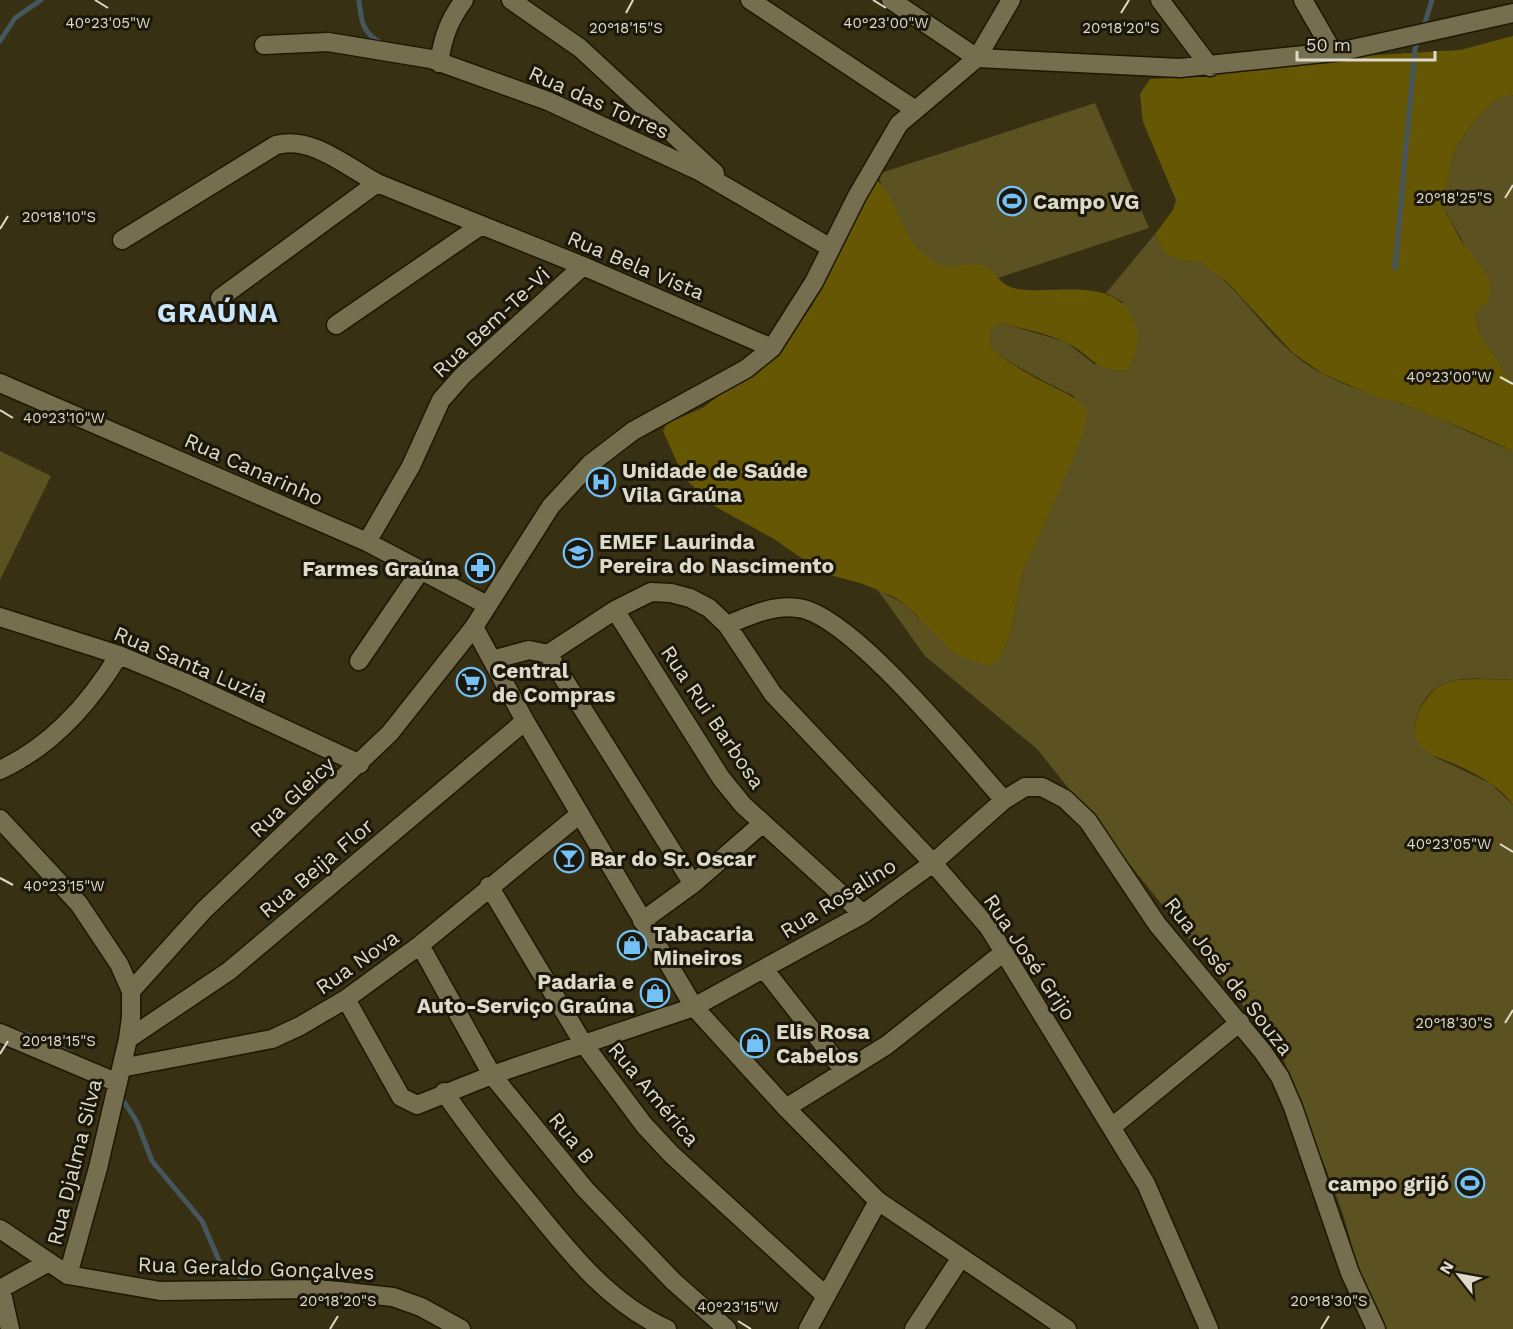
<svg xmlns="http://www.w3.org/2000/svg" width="1513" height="1329" viewBox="0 0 1513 1329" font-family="'Work Sans',sans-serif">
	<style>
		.green { fill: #5c5120 }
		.forest { fill: #665705 }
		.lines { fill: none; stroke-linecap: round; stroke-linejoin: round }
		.stream { stroke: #45575d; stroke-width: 5 }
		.street-casing { stroke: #1e1800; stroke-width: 21 }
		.secondary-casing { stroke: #1e1800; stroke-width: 21 }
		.street { stroke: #756e4f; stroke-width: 18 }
		.secondary { stroke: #756e4f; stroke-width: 18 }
		.ticks { fill: none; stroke: #dedac9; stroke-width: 2 }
		.labels { text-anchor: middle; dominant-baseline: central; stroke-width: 6; stroke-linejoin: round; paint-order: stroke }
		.street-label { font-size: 21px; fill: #dedac9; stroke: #1b180b }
		.poi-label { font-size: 21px; font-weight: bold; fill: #dedac9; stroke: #1b180b; text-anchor: start }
		.district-label { font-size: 27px; font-weight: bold; letter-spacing: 1.5px; fill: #cae6fa; stroke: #1b180b }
		.ticks-label { font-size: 15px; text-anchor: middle; fill: #dedac9; stroke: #1b180b; stroke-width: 6; stroke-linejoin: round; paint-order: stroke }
	</style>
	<rect width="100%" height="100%" fill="#373013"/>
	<!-- green -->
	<path class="green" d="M1513 95V385L1480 334 1475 315 1489 300 1471 256 1444 209 1445 195 1454 151 1474 121 1496 99Z
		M1095 103 1149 228 919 304 878 174Z
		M1155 234C1159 245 1172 257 1184 260 1192 262 1199 259 1206 264 1239 290 1261 326 1292 353 1323 380 1361 390 1399 403 1438 416 1475 436 1513 451V680C1464 678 1426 670 1414 729L1435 757 1490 783 1513 805V1329H1381L1360 1273 1342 1211 1281 1053 1037 749 925 656 877 589 906 605 917 617 999 660 1011 631 1022 574 1054 501 1074 396C1044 381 1015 368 990 347L991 329 1002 323 1066 342 1095 365 1123 302 1106 293Z
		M0 451 51 476 0 580Z"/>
	<!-- forest -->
	<path class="forest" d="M1513 36V95L1496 99 1474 121 1454 151 1445 195 1444 209 1460 239 1490 279 1489 300 1475 315 1480 334 1513 385V451L1462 428 1400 403 1377 397 1323 374 1293 353 1227 282 1202 262 1182 260 1165 253 1155 234 1173 210 1176 200 1143 122 1140 94 1150 79 1196 77 1243 67 1309 59 1460 50Z
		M877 180C901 204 901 246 937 263 953 271 966 262 981 265 997 269 997 286 1018 289 1057 295 1118 274 1135 324 1141 342 1136 354 1127 370 1093 373 1091 353 1065 342 1046 333 1022 329 1002 323L991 329 990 347C1003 358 1019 369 1034 377 1055 389 1070 392 1087 409L1084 430 1068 471 1022 574 1011 631 999 660 987 666 954 653 906 605 892 596 863 584 823 573 774 539 716 507 684 478 663 431 666 424 704 407 725 391 744 382 772 359 812 306 849 219Z
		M1481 679 1513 680V805C1499 785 1473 772 1452 763 1440 758 1429 755 1420 745 1410 734 1416 717 1422 706 1438 679 1452 680 1481 679Z"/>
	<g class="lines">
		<!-- stream -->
		<path class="stream" d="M359 0C361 20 362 33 381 43
			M1423 29 1432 0
			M0 41 15 18 41 0
			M1395 268 1415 49 1419 37
			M11 1029 49 1042 71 1054
			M119 1094 137 1122 152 1161 202 1221 221 1265 251 1283"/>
		<!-- street casing -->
		<g class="street-casing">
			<path id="street" d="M511 0 580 48 715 173
				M750 0 914 109
				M891 0 977 58 1180 68 1343 51 1513 13
				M1160 0 1210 67
				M1303 0 1333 52
				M264 45 328 42 431 59 548 101 699 171 831 248
				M439 63C443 37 449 20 464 0
				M122 240 276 145C311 135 347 167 377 183
				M220 298 377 183 583 266 772 348
				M336 325 480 226
				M0 383 367 542 487 605
				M367 542 411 466 441 400 463 375 583 266
				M615 610 721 778 743 805 863 914
				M0 617 119 655 184 682 360 764
				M727 625C749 616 774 604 798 608 851 614 965 757 1004 800
				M548 654 615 610 651 592 671 593 690 598 709 608 727 625 773 694 933 863 989 928 1146 1184 1209 1329
				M492 660 529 650 548 654 693 884
				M359 661 421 570
				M0 770C52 746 90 703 119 655
				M0 819 79 904 119 964 131 991V1017L128 1039 98 1168 68 1275
				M489 886 583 1043 644 1125 671 1154 826 1296
				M642 921 693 884 763 823
				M420 945 492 1075 585 1189 673 1281 727 1329
				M764 969 844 1071
				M131 991 204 910 390 733 474 627
				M346 999 401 1097 417 1105 492 1075 694 1007 863 914 933 863 1004 800 1025 787H1042L1065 799 1088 821 1157 924 1263 1052 1280 1077 1293 1107 1350 1273 1376 1329
				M0 1033 118 1083
				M128 1039 229 971 525 721
				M121 1068 272 1039 300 1026 346 999 420 945 580 814
				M444 1092C472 1132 501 1169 532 1206 570 1253 610 1304 667 1329
				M786 1108 887 1045 1004 952
				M1112 1127 1240 1022
				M0 1229 68 1275 160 1291 320 1289 393 1297 421 1307 461 1329
				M0 1289 47 1263
				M1 1289 10 1329
				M808 1329 878 1201
				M914 1329 960 1259"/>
		</g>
		<!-- secondary casing -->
		<g class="secondary-casing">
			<path id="secondary" d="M1011 0 977 58 899 124 857 196 814 282 772 348 746 369 633 431 590 464 551 506 474 627 525 721 694 1007 786 1108 878 1201 1067 1329"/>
		</g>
		<!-- street -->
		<use href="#street" class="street"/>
		<!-- secondary -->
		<use href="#secondary" class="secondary"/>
	</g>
	<!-- ticks -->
	<path class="ticks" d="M95 0 108 8M873 0 886 8M626 13 633 0M1121 13 1129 0M1505 198 1513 185M0 229 8 216M1500 377 1513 384M0 410 13 418M1500 844 1513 852M0 878 13 885M1505 1023 1513 1010M0 1054 8 1041M738 1321 751 1329M330 1329 338 1316M1321 1329 1329 1316"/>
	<!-- icons -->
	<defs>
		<g id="stadium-ring" transform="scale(1.5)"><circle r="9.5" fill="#1b180b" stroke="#73c1f6" stroke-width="1.5"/><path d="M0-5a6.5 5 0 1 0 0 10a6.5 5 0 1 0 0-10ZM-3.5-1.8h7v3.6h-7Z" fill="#73c1f6"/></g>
		<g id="hospital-ring" transform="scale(1.5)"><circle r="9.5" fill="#1b180b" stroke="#73c1f6" stroke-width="1.5"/><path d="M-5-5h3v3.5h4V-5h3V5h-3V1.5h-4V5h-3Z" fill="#73c1f6"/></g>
		<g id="school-ring" transform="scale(1.5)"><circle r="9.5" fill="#1b180b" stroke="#73c1f6" stroke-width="1.5"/><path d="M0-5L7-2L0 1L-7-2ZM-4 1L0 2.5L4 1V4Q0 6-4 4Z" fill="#73c1f6"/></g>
		<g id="pharmacy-ring" transform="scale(1.5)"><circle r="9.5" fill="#1b180b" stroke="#73c1f6" stroke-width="1.5"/><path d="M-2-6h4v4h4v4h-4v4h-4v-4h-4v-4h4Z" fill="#73c1f6"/></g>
		<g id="supermarket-ring" transform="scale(1.5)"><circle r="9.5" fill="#1b180b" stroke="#73c1f6" stroke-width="1.5"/><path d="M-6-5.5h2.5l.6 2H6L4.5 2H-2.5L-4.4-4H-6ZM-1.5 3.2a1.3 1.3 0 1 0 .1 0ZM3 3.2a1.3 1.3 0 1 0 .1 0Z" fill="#73c1f6"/></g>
		<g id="bar-ring" transform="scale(1.5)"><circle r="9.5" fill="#1b180b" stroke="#73c1f6" stroke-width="1.5"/><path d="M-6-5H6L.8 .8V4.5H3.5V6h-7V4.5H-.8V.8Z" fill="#73c1f6"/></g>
		<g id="shop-ring" transform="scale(1.5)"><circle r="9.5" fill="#1b180b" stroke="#73c1f6" stroke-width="1.5"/><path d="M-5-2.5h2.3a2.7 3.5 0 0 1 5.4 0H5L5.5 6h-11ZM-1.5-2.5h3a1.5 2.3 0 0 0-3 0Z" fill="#73c1f6"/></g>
	</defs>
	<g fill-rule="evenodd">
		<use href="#stadium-ring" x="1012" y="201"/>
		<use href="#hospital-ring" x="601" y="482"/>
		<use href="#school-ring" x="578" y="553"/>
		<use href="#pharmacy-ring" x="480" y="568"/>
		<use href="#supermarket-ring" x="471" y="682"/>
		<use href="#bar-ring" x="569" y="858"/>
		<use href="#shop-ring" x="632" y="945"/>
		<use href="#shop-ring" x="655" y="993"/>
		<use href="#shop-ring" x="755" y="1043"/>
		<use href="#stadium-ring" x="1470" y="1183"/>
	</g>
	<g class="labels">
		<!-- street labels -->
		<g class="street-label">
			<text transform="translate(599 102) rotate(24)">Rua das Torres</text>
			<text transform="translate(636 265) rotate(23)">Rua Bela Vista</text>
			<text transform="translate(491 322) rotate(-43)">Rua Bem-Te-Vi</text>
			<text transform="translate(254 469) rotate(24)">Rua Canarinho</text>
			<text transform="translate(191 664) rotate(23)">Rua Santa Luzia</text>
			<text transform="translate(713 717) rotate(56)">Rua Rui Barbosa</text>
			<text transform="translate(292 797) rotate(-43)">Rua Gleicy</text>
			<text transform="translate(316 868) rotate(-40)">Rua Beija Flor</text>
			<text transform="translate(838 898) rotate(-32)">Rua Rosalino</text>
			<text transform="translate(1030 957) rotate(56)">Rua José Grijo</text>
			<text transform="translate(357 962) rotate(-35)">Rua Nova</text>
			<text transform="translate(1229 976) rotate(52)">Rua José de Souza</text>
			<text transform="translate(654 1094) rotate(50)">Rua América</text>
			<text transform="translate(572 1138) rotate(51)">Rua B</text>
			<text transform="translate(74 1162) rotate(-76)">Rua Djalma Silva</text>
			<text transform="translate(256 1268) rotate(2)">Rua Geraldo Gonçalves</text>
		</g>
		<!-- poi labels -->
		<g class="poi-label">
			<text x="1033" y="201">Campo VG</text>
			<text x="622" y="470">Unidade de Saúde<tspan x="622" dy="24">Vila Graúna</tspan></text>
			<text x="599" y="541">EMEF Laurinda<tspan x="599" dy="24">Pereira do Nascimento</tspan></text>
			<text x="459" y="568" text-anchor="end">Farmes Graúna</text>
			<text x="492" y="670">Central<tspan x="492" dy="24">de Compras</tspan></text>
			<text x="590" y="858">Bar do Sr. Oscar</text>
			<text x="653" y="933">Tabacaria<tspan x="653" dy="24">Mineiros</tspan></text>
			<text x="634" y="981" text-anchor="end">Padaria e<tspan x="634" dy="24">Auto-Serviço Graúna</tspan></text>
			<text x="776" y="1031">Elis Rosa<tspan x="776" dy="24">Cabelos</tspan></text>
			<text x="1449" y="1183" text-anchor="end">campo grijó</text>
		</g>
		<!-- district labels -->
		<g class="district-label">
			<text x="218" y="313">GRAÚNA</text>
		</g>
	</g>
	<g class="ticks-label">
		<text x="108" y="28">40°23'05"W</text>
		<text x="886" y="28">40°23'00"W</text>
		<text x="626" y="33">20°18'15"S</text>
		<text x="1121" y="33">20°18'20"S</text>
		<text x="1454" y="203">20°18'25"S</text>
		<text x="59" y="222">20°18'10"S</text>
		<text x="1449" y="382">40°23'00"W</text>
		<text x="64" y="423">40°23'10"W</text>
		<text x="1449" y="849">40°23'05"W</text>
		<text x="64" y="891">40°23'15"W</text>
		<text x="1454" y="1028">20°18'30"S</text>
		<text x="59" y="1046">20°18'15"S</text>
		<text x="338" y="1306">20°18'20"S</text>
		<text x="1329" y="1306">20°18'30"S</text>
		<text x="738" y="1312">40°23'15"W</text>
	</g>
	<!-- north arrow -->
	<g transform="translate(1459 1275) rotate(301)" stroke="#1b180b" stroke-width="4.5" paint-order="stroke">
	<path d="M0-4.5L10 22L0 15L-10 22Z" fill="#dedac9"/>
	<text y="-9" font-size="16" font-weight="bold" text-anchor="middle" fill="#dedac9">N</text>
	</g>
	<!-- scale -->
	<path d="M1297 51v9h138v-9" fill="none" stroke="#dedac9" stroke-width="3"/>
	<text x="1306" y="51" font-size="18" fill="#dedac9" stroke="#1b180b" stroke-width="4.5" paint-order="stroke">50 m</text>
</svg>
